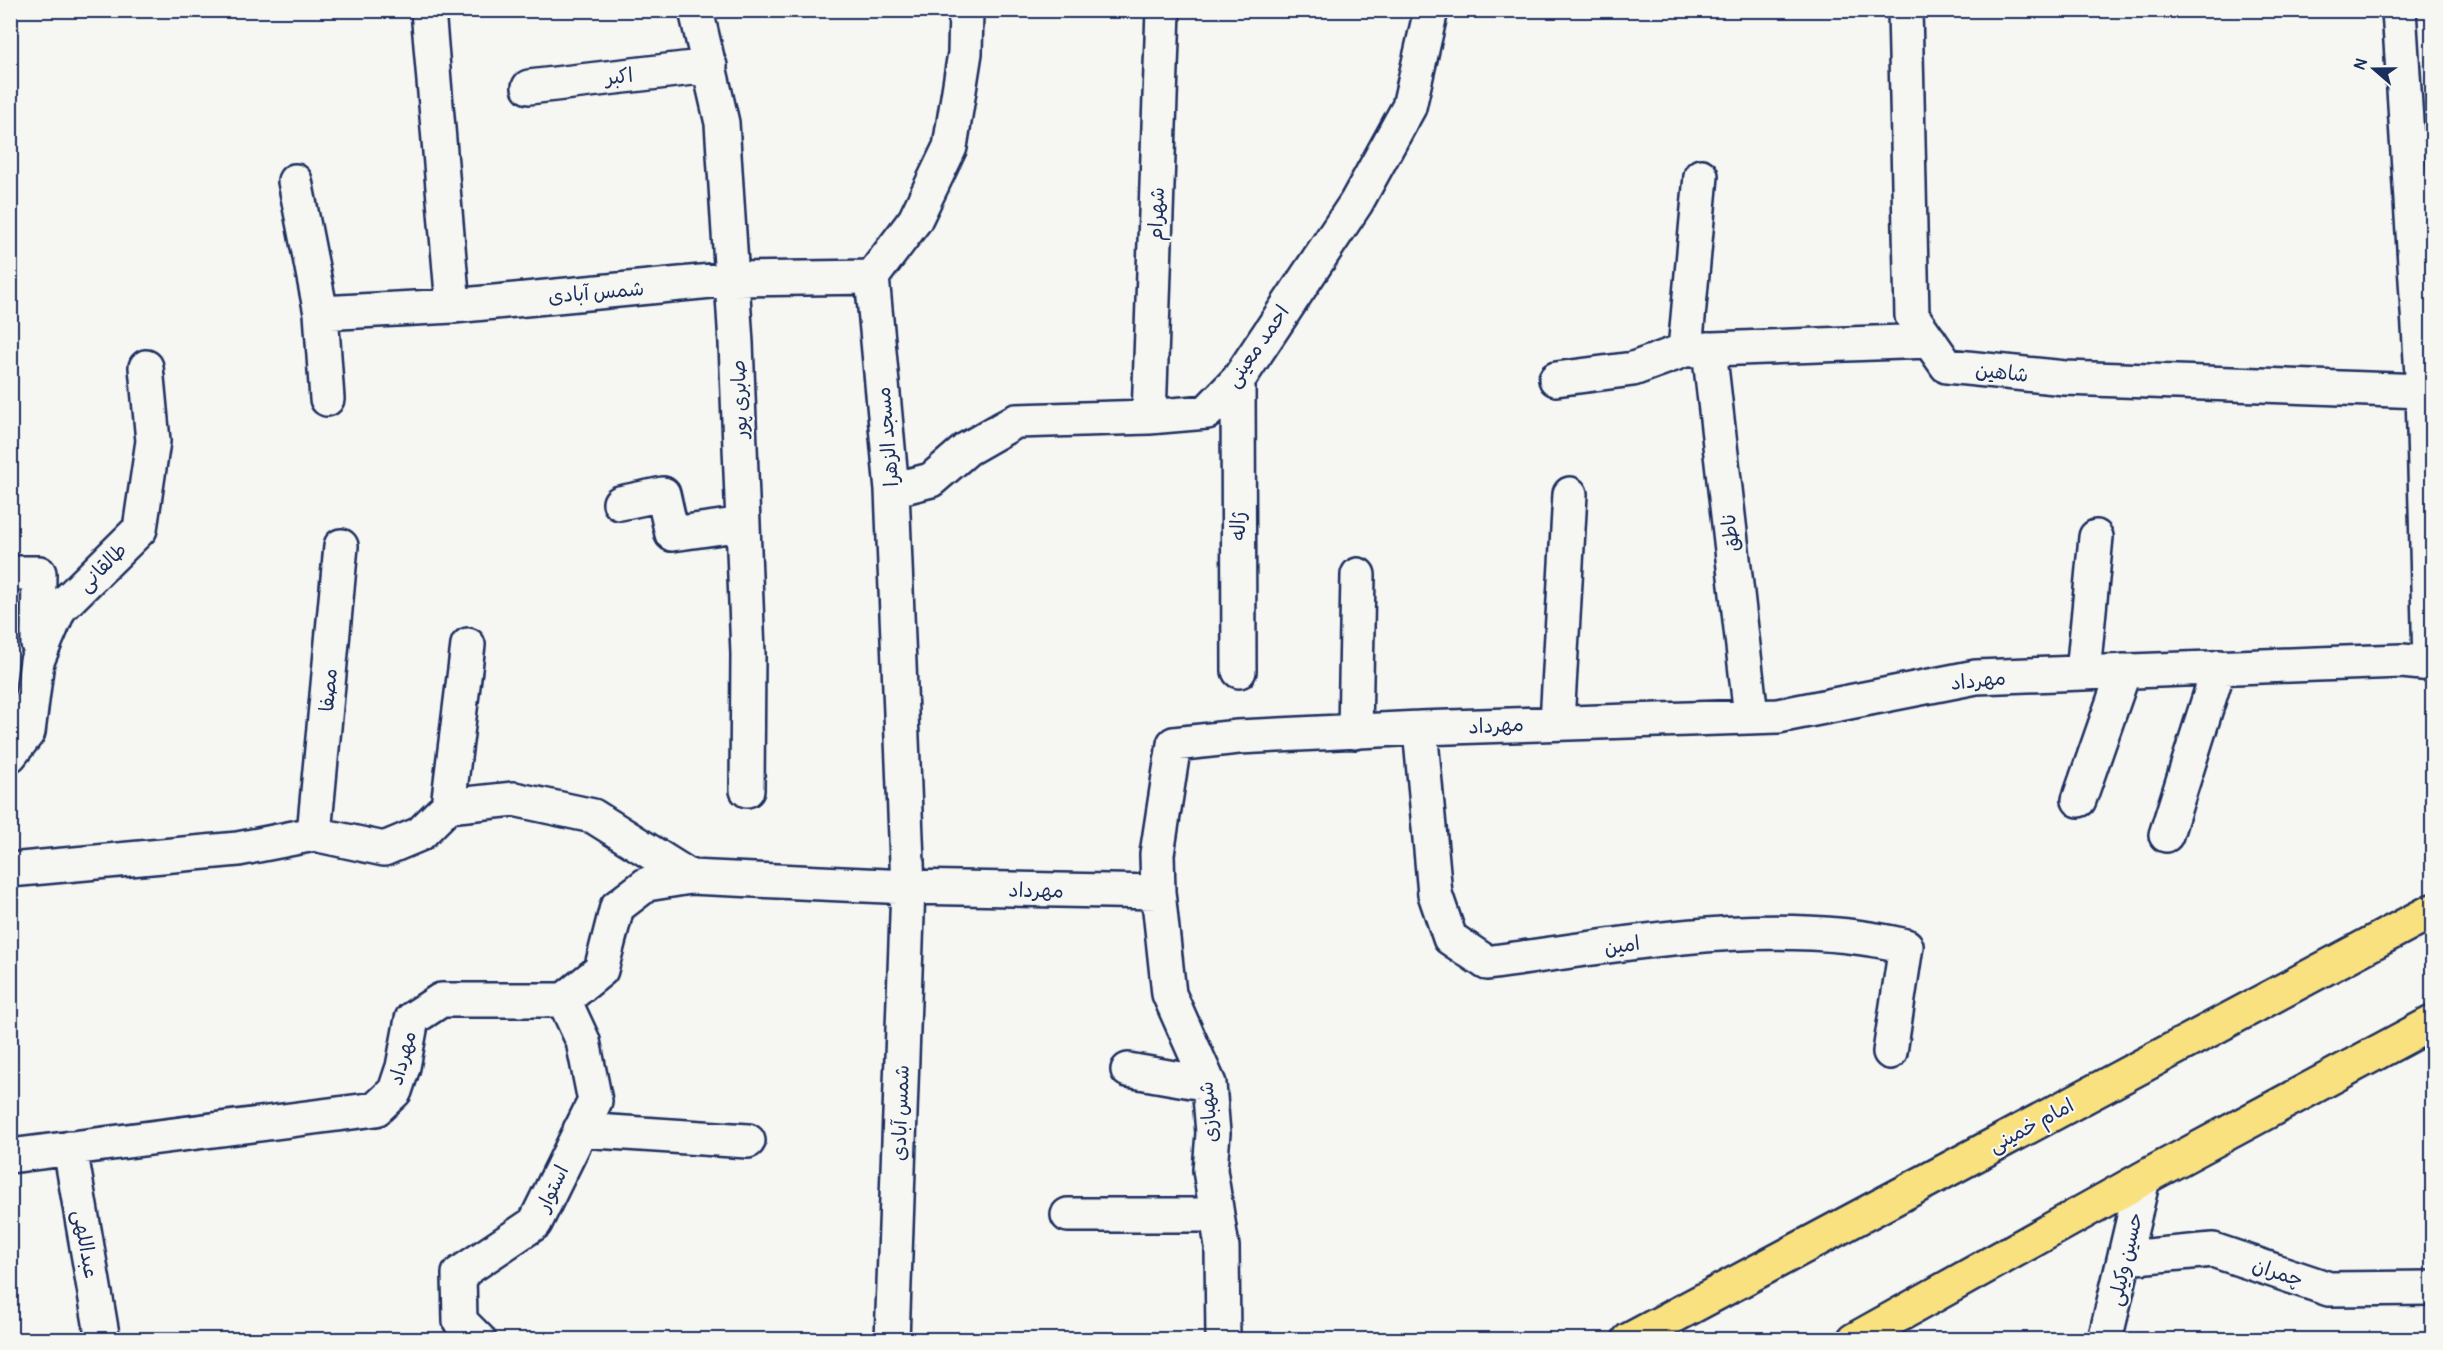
<svg xmlns="http://www.w3.org/2000/svg" width="2443" height="1350" font-family="Pangolin,'Playpen Sans Arabic',sans-serif">
<rect width="100%" height="100%" fill="#f6f6f2"/>
<filter id="ink" filterUnits="userSpaceOnUse"><feTurbulence type="fractalNoise" baseFrequency=".0167" numOctaves="2"/><feDisplacementMap in="SourceGraphic" scale="12" xChannelSelector="R" yChannelSelector="G"/><feConvolveMatrix kernelMatrix="1 2 1 2 8 2 1 2 1" color-interpolation-filters="sRGB"/></filter>
<g filter="url(#ink)">
<g fill="none" stroke-linecap="round" stroke-linejoin="round">
<g stroke="#1b2f5e" stroke-width="38">
<path id="minor" d="M428,10l25,296
M696,10l26,113 14,220 12,311 -1,136
M1905,10l7,306 35,50 118,12 358,13
M2399,10l24,381 7,273
M529,87l181,-21
M295,181l26,132 6,86
M321,313l132,-7 279,-27 140,-2
M1709,349l42,367
M1685,350l16,-174
M1556,379l77,-10 52,-19 245,-9
M1238,380l1,291
M1149,417l14,-407
M892,490l39,-10 36,-31 49,-28 133,-4 58,-5 31,-32 118,-177 53,-96 22,-97
M620,503l43,-9 9,40 71,-10
M10,573h29l-1,71
M2083,673l13,-136
M1557,722l13,-228
M1420,728l15,166 15,44 37,25c134,-18 287,-49 419,-17l-16,106
M1355,732l3,-157
M10,755l18,-23 9,-71 22,-52 81,-80 13,-88 -7,-74
M2079,800l45,-129
M448,806l20,-161
M314,834l27,-288
M2166,835l53,-168
M10,870l228,-21 76,-15 70,15 36,-15 28,-28 66,-7 79,17 97,61
M1158,892l11,102 40,90 4,49 -3,37 12,77 1,93
M1128,1070l81,14
M580,1130l168,11
M70,1148l33,192
M10,1156l366,-47 19,-18 8,-24 9,-48 29,-19h123l37,-30 16,-63 30,-23 43,-7 218,10 250,5 -1,-38 17,-110 64,-7 182,-9 358,-12 198,-39 341,-13 85,-3 30,3
M1068,1215h149
M2125,1258l88,-8 116,39 103,-1
M479,1340l-19,-19 -1,-47 76,-51 60,-122 -12,-60 -19,-41
M892,1340l16,-453 -16,-397 -20,-213 43,-57 35,-73 15,-94 1,-43
M2105,1340l38,-161"/>
</g>
<g stroke="#1b2f5e" stroke-width="38">
<path id="major" d="M1629,1340l803,-429
M1854,1340l299,-167 279,-150"/>
</g>
<use href="#minor" stroke="#f6f6f2" stroke-width="33"/>
<use href="#major" stroke="#fae180" stroke-width="33"/>
</g>
</g>
<g text-anchor="middle" stroke-width="4.5" stroke-linejoin="round" paint-order="stroke">
<g font-size="20" fill="#1b2f5e" stroke="#f6f6f2">
<text transform="translate(619 76) rotate(-6)" y="7">اکبر</text>
<text transform="translate(1156 214) rotate(-88)" y="7">شهرام</text>
<text transform="translate(596 292) rotate(-5)" y="7">شمس آبادی</text>
<text transform="translate(1257 346) rotate(-55)" y="7">احمد معینی</text>
<text transform="translate(2002 372) rotate(6)" y="7">شاهین</text>
<text transform="translate(739 399) rotate(-92)" y="7">صابری پور</text>
<text transform="translate(887 437) rotate(-95)" y="7">مسجد الزهرا</text>
<text transform="translate(1238 526) rotate(-90)" y="7">ژاله</text>
<text transform="translate(1730 533) rotate(-97)" y="7">ناطق</text>
<text transform="translate(102 567) rotate(-45)" y="7">طالقانی</text>
<text transform="translate(1978 680) rotate(-6)" y="7">مهرداد</text>
<text transform="translate(328 690) rotate(-85)" y="7">مصفا</text>
<text transform="translate(1496 725) rotate(-3)" y="7">مهرداد</text>
<text transform="translate(1036 890) rotate(1)" y="7">مهرداد</text>
<text transform="translate(1622 945) rotate(-8)" y="7">امین</text>
<text transform="translate(402 1058) rotate(-75)" y="7">مهرداد</text>
<text transform="translate(1208 1112) rotate(-95)" y="7">شهبازی</text>
<text transform="translate(900 1113) rotate(-88)" y="7">شمس آبادی</text>
<text transform="translate(2031 1125) rotate(-28)" y="7">امام خمینی</text>
<text transform="translate(552 1188) rotate(-64)" y="7">استوار</text>
<text transform="translate(86 1244) rotate(80)" y="7">عبداللهی</text>
<text transform="translate(2125 1259) rotate(-77)" y="7">حسین وکیلی</text>
<text transform="translate(2278 1272) rotate(18)" y="7">چمران</text>
</g>
</g>
<rect width="2443" height="1350" fill="none" stroke="#f6f6f2" stroke-width="36"/>
<rect x="18" y="18" width="2407" height="1314" fill="none" stroke="#1b2f5e" stroke-width="2" filter="url(#ink)"/>
<g transform="translate(2374 69) rotate(290)" stroke="#f6f6f2" stroke-width="4.5" paint-order="stroke">
<path d="M0-4.5L10 22L0 15L-10 22Z" fill="#1b2f5e"/>
<text y="-9" font-size="16" font-weight="bold" text-anchor="middle" fill="#1b2f5e">N</text>
</g>
</svg>
